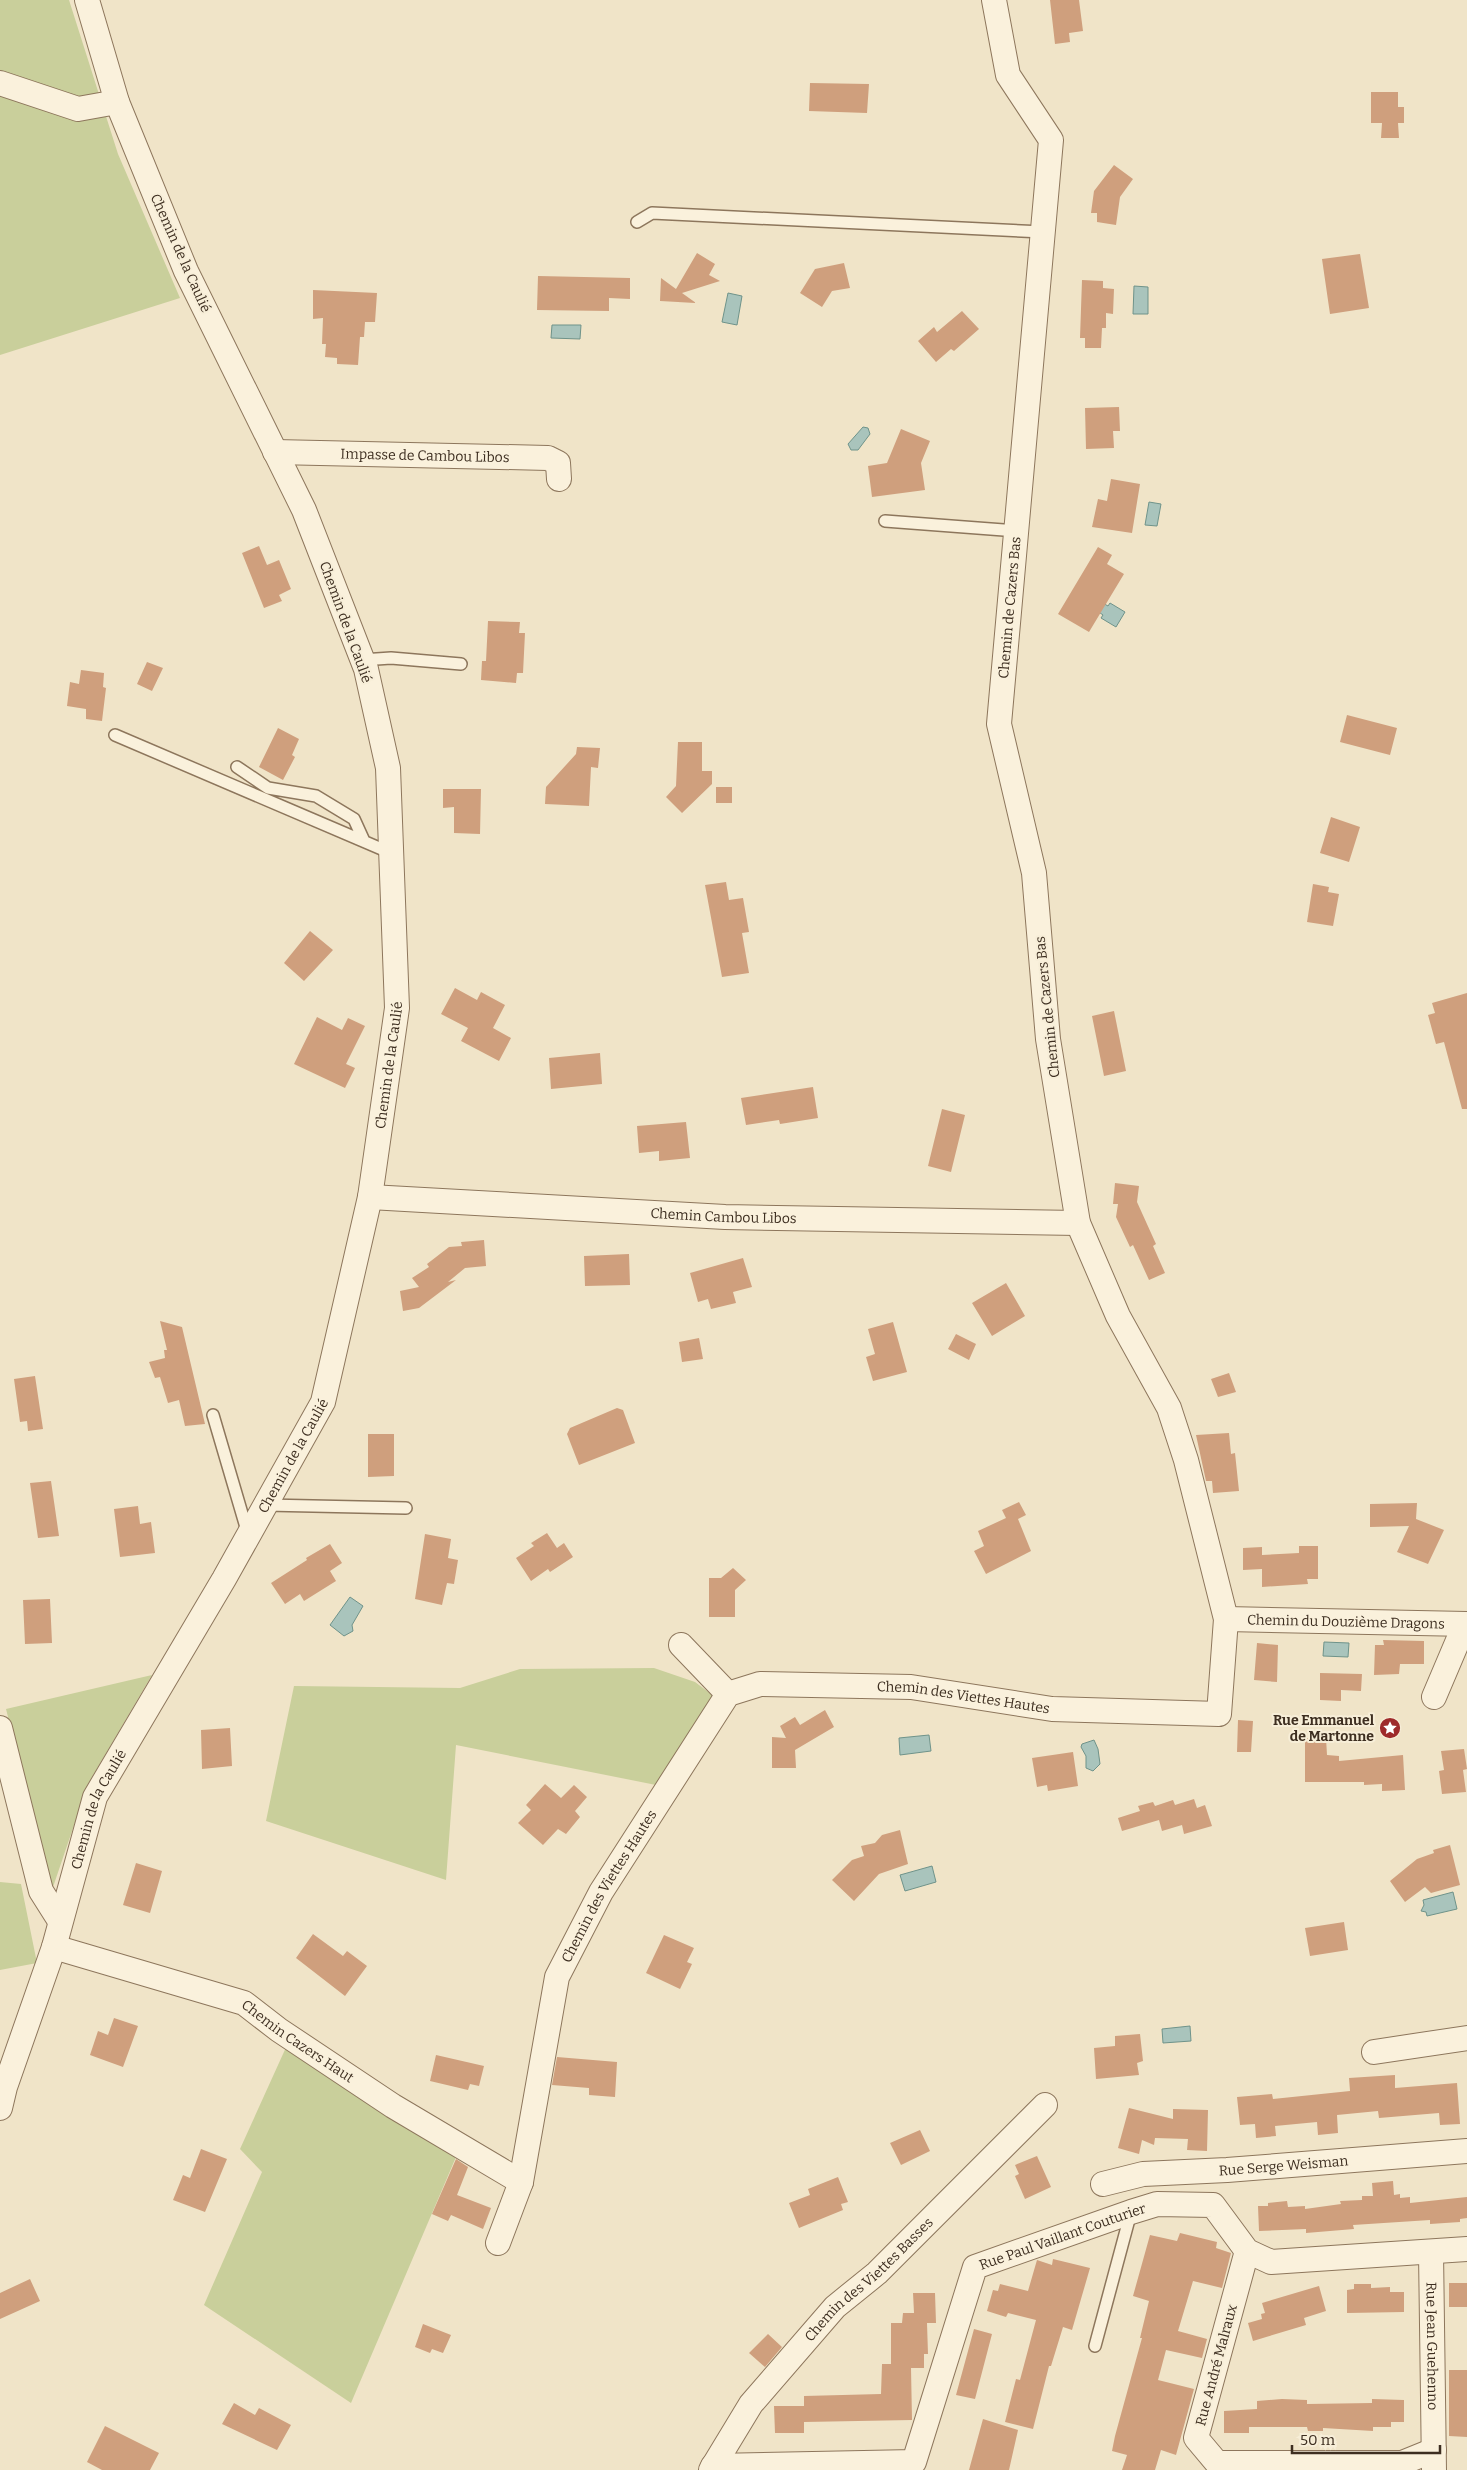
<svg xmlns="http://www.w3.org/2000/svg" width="1467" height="2470" font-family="Bitter,serif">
<rect width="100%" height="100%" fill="#f0e4c8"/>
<path fill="#c9cf9b" d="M0,0h69l49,154 62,144 -180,57z
M654,1668l41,14 20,15 -59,88 -200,-40 -10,135 -180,-59 28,-135 166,2 60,-19z
M152,1675l-64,109 -36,106 -46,-181z
M0,1882l21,2 16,79 -37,7z
M288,2043l168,114 -105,246 -147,-98 58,-133 -22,-23z"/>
<path fill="#a9c4bc" stroke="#6f938a" d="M1134,286l14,1v27h-15z
M728,293l14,3 -5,29 -15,-3z
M552,325h29l-1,14 -29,-1z
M863,427l5,1 2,6 -12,16h-7l-3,-6z
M1149,502l12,2 -4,22 -12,-1z
M1101,602l7,4 2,-3 15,9 -9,15 -15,-9 2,-3 -7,-5z
M350,1597l13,9 -11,19 1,6 -9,5 -14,-11z
M1324,1642l25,1 -1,14 -25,-1z
M929,1735l2,16 -31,4 -1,-17z
M1094,1740l4,9 2,15 -7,7 -7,-3v-12l-5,-9 1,-3z
M932,1866l4,16 -31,9 -5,-16z
M1453,1892l4,17 -30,7 -1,-4 -5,-1 3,-6 -1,-5z
M1190,2026l1,15 -28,2 -1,-14z"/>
<path fill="#cf9f7d" d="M1050,0h29l4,31 -14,2 1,9 -15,2z
M810,83l59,1 -2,29 -58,-2z
M1371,92h27v15h6v16h-6l1,15h-18l1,-15h-11z
M1114,165l19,14 -13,18 -4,28 -19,-3v-9h-6l3,-22z
M697,253l18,11 -6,11 11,6 -38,12 14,10 -36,-2 1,-23 15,11z
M1360,254l9,54 -39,6 -8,-55z
M844,263l6,25 -18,3 -10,16 -22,-14 15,-24z
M538,276l92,2v21l-21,-1v13l-72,-1z
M1082,280l21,1v7l11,1 -1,25 -7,-1v15h-4l-1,20h-16v-10h-5z
M313,290l64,3 -2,29h-10l-1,15h-4l-2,28 -21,-1v-6l-12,-1 1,-13h-4l1,-26 -10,1z
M962,311l17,18 -25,22 -3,-2 -15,13 -18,-21 16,-14 3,5z
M1119,407l1,24h-7l1,17 -28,1 -1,-41z
M901,429l29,12 -9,22 4,27 -53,7 -4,-31 19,-3z
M1111,479l29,5 -8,49 -40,-6 6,-28 9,2z
M259,546l8,19 12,-5 12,29 -12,6 3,6 -18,7 -22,-55z
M1098,547l14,8 -5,9 17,10 -35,58 -31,-18z
M488,621l32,1 -1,11h6l-2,40h-6l-1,10 -35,-3 1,-19h4z
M147,662l16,6 -11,23 -15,-7z
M81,670l23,3 -1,14 3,1 -4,33 -16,-2v-10l-19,-3 3,-24 9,2z
M1347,715l50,13 -7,27 -50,-13z
M278,728l21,11 -7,16 3,2 -12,23 -24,-13z
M678,742h24v29h10v13l-30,29 -16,-16 10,-11z
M577,747l23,1 -2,20 -7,-1 -2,39 -44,-2 1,-17 30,-33z
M716,787h16v16h-16z
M443,789h38l-1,45 -26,-1v-26l-11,1z
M1331,817l29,10 -11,35 -29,-9z
M726,882l3,18 14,-2 6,34 -7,1 7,40 -27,4 -17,-92z
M1313,884l16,3 -1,5 11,2 -6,32 -26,-4z
M310,931l23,19 -29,31 -20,-18z
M455,988l22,12 4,-8 24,13 -12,23 18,10 -12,23 -38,-20 7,-13 -27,-14z
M1467,993v116h-5l-18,-67 -8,2 -8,-29 7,-2 -3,-10z
M1114,1011l12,60 -22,5 -12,-60z
M317,1017l25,13 6,-12 17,8 -19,38 9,4 -10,20 -51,-24z
M600,1053l2,31 -51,5 -2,-31z
M813,1087l5,31 -38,6 -1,-4 -33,5 -5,-27z
M942,1109l23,6 -14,57 -23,-6z
M686,1122l4,36 -31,3v-10l-20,2 -2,-27z
M1115,1183l24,3 -2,16 19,42 -3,2 12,27 -16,7 -16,-35 -3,2 -14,-30 2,-13h-5z
M484,1240l2,26 -21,2 -17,14 8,-2 -37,28 -16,3 -3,-20 19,-4 -7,-9 17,-11 -2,-3 22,-17 13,-1 -1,-4z
M629,1254l1,31 -45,1 -1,-30z
M743,1258l9,29 -19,5 3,11 -25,6 -3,-10 -10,3 -8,-29z
M1006,1283l19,33 -33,20 -20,-33z
M160,1321l22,6 23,97 -20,2 -6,-26 -11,3 -8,-26 -5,1 -6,-16 16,-4 -1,-8h3z
M893,1322l14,50 -34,9 -7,-24 9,-3 -7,-25z
M956,1334l20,10 -7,16 -21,-11z
M699,1338l4,21 -21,3 -3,-20z
M1229,1373l7,19 -18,5 -7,-18z
M35,1376l8,53 -15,2 -1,-10 -7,1 -6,-43z
M617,1408l6,2 12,33 -56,22 -12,-31 3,-6z
M1229,1433l2,21 4,-1 4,38 -26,2 -1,-12h-6l-10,-46z
M368,1434h26v42l-26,1z
M51,1481l8,55 -21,2 -8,-55z
M1019,1502l7,13 -8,4 13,32 -45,23 -12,-23 10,-5 -6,-15 28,-13 -4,-8z
M1417,1503l-1,16 28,11 -16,34 -31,-12 12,-26 -39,1v-23z
M138,1506l2,18 11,-2 4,31 -35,4 -6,-48z
M547,1533l10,15 7,-5 9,14 -23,15 -2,-3 -17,12 -15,-23 18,-12 -3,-3z
M425,1534l26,5 -3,19 10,2 -4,24 -7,-1 -5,22 -27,-6z
M330,1544l12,19 -12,8 6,10 -32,20 -4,-7 -15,10 -14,-21 36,-23 -1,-2z
M1299,1546h19v33h-11l1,5 -46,3v-18l-19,1v-22l19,-1v8l37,-2z
M733,1568l13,12 -11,10v27h-26v-39h12z
M50,1599l2,44 -27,1 -2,-44z
M1383,1640l41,1v23h-24l-1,10 -25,1 1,-30h9z
M1257,1643l21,2 -1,37 -23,-2z
M1320,1673l42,1 -1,17 -20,-1v11l-21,-1z
M825,1710l9,17 -39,23 1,18h-24v-31l14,1 -6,-12 15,-9 5,8z
M1238,1720l15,1 -2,31h-14z
M230,1728l2,38 -30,3 -1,-39z
M1305,1738h21l1,17 12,1v5l64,-6 2,35 -23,1v-7l-18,1v-3h-59z
M1464,1749l3,20 -4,1 3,22 -24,2 -3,-23 5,-1 -3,-19z
M1073,1752l5,34 -30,5 -1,-6 -10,2 -5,-29z
M545,1784l16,14 13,-13 13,12 -12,14 5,6 -14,17 -8,-5 -15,16 -25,-22 13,-13 -5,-5z
M1194,1799l3,9 8,-3 7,21 -28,8 -2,-9 -20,6 -3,-11 -37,11 -4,-13 22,-7 -2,-5 15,-4 2,4 18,-6 2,5z
M900,1830l8,34 -29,10 -25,27 -22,-21 20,-20 12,-4 -3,-10 14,-3 7,-8z
M1450,1845l10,40 -29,8 -6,-6 -20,15 -15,-21 27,-22 17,-6 -1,-3z
M136,1863l26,8 -12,42 -27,-8z
M1344,1922l4,28 -38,6 -5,-28z
M313,1934l30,22 4,-5 20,15 -22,30 -49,-38z
M664,1935l30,13 -7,14 5,2 -12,25 -34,-16z
M114,2018l24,8 -15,41 -33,-12 8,-24 10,4z
M1140,2034l3,27 -6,2 2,12 -43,4 -2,-31 21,-2v-10z
M436,2055l48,11 -5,20 -9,-2 -2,6 -38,-9z
M557,2057l60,5 -2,35 -26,-2v-7l-37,-3z
M1395,2075v13l62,-5 3,41 -20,1 -1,-12 -60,5 -1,-7 -41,4 1,18 -20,2 -1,-13 -42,4 1,10 -20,2 -1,-14 -15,1 -3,-28 35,-3 1,5 77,-8 -1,-13z
M1129,2108l44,11v-10l35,1 -1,41 -20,-1 1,-11 -33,-1 -1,7 -12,-5 -3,14 -21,-6z
M920,2130l10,21 -29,14 -11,-22z
M201,2149l26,10 -22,53 -32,-12 10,-25 7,3z
M1037,2156l14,31 -26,12 -10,-23 4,-2 -4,-9z
M456,2159l12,8 -11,28 34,13 -8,21 -32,-14 -3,6 -16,-7z
M838,2177l10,25 -7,2 2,6 -44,18 -10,-25 21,-8 -2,-6z
M1393,2181l1,14 6,-1v4l10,-1v6l57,-6v21l-7,1v3l-30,2v-4l-77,5 1,4 -48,4v-4l-47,2 -1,-25h10v-3l19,-2 1,6 17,-1v3l36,-5 -1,-3 22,-1v-4h11l-1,-13z
M1180,2233l37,9 -1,6 15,5 -9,35 -29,-7 -15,50 29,8 -5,19 -36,-8 -8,30 36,9 -18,66 -15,-5 -6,20h-33l5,-15 -15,-4 3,-15 27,-98h-2l9,-37 -16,-5 17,-61 27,6z
M1053,2259l37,9 -18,62 -9,-3 -12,39h-2l-16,63 -28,-7 11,-43 4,1 16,-60 -28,-7 -2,4 -19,-6 6,-21 5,1 2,-7 28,7 9,-31 15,5z
M30,2279l10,22 -40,18v-26z
M1449,2283h18v24h-18z
M1354,2284h17v4l19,-1v5h14v20l-57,1v-23l7,-1z
M1319,2286l7,25 -22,7 2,7 -53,16 -5,-18 14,-4 -1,-5 4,-1 -3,-10z
M913,2293h22l1,30h-9l1,31h-4v14h-13l1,52 -108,2v11h-29l-1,-27h30v-10l77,-2 1,-30h9v-41h11l1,-10h11z
M423,2324l28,11 -8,18 -11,-4 -2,4 -15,-6z
M974,2329l18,5 -17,65 -19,-4z
M768,2334l14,13 -17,20 -16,-14z
M1449,2370h18v67l-18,-1z
M1282,2399l25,1v4l65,-1v-4l32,1v22h-13v5h-18v4l-50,-3v3h-15l-1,-4h-58v6h-25v-22l33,-2v-8z
M234,2403l21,12 4,-7 32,17 -14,25 -55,-26z
M983,2419l35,11 -9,40h-40z
M105,2426l54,27 -9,17h-48l-15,-8z"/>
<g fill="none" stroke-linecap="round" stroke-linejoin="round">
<g stroke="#8d765c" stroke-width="14">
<path id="lane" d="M637,222l15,-9 391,19
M885,521l132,10
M362,660l29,-2 70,6
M115,735l276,118
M237,767l31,21 48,8 38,23 10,22
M213,1415l35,119
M266,1505l140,3
M1095,2346l36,-134"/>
</g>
<g stroke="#8d765c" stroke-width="26">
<g id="street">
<path d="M0,83l78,26 39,-7"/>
<path id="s1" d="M275,452l273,6 10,5 1,16"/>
<path id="s2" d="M370,1197l355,20 353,6"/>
<path id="s3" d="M1226,1619l241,5"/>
<path d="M681,1645l47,49"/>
<path d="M1434,1697l31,-73"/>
<path d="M0,1728l41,163 19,30"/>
<path id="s4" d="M54,1947l190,56 35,27 114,76 128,76"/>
<path d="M1374,2052l93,-14"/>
<path id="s5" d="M0,2108l5,-21 49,-140 41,-150 129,-218 99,-177 47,-205 27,-189 -9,-240 -22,-99 -62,-159 -118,-239 -69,-169 -30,-102"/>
<path id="s6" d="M1103,2184l40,-10 84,-4 240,-19"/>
<path id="s7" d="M498,2243l23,-61 36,-205 44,-85 127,-198 32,-10 151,3 141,22 167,5 7,-95 -40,-159 -17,-52 -51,-92 -40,-93 -30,-184 -14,-166 -35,-149 52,-584 -43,-65 -14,-75"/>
<path d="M1247,2251l-51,187 21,25h185l32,-13"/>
<path id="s8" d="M1431,2252l3,218"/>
<path id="s9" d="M713,2466l201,-4 61,-195 156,-55 26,-8 56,1 34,46 24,11 196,-13"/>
<path id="s10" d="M711,2470l40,-66 84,-97 42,-34 168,-168"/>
</g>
</g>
<use href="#lane" stroke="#faf1dc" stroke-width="11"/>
<use href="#street" stroke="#faf1dc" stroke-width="24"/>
</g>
<defs>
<g id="sight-disc" transform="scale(1.125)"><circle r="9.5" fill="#9e2a2b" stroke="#f7eed8"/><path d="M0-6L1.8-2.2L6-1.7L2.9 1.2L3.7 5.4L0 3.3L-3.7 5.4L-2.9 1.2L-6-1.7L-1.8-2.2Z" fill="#fff"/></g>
</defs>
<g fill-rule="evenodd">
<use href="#sight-disc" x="1390" y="1728"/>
</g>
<g text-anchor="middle" stroke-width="4" stroke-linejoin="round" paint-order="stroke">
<g font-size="14" fill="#3d2e20" stroke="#f7eed8">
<text transform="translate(181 253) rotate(66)" y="5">Chemin de la Caulié</text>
<text dy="5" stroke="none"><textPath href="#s1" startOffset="150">Impasse de Cambou Libos</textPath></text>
<text dy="5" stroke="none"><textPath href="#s7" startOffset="2242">Chemin de Cazers Bas</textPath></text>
<text transform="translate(346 622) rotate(70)" y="5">Chemin de la Caulié</text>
<text transform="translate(1047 1007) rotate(-96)" y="5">Chemin de Cazers Bas</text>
<text dy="5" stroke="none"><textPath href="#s5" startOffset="1125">Chemin de la Caulié</textPath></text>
<text dy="5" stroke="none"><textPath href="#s2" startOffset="354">Chemin Cambou Libos</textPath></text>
<text dy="5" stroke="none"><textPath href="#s5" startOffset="720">Chemin de la Caulié</textPath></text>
<text dy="5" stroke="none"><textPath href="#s3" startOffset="120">Chemin du Douzième Dragons</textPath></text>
<text dy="5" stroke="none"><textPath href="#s7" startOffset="842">Chemin des Viettes Hautes</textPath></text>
<text dy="5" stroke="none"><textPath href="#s5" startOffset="315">Chemin de la Caulié</textPath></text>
<text dy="5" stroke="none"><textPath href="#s7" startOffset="378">Chemin des Viettes Hautes</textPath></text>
<text dy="5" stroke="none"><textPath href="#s4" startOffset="264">Chemin Cazers Haut</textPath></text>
<text dy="5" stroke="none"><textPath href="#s6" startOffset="182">Rue Serge Weisman</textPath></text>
<text dy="5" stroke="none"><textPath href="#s9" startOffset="498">Rue Paul Vaillant Couturier</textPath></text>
<text dy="5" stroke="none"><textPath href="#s10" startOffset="249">Chemin des Viettes Basses</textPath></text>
<text dy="5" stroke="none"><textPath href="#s8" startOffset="94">Rue Jean Guehenno</textPath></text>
<text transform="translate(1216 2365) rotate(-75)" y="5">Rue André Malraux</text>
</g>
<g font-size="14" font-weight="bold" fill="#3d2e20" stroke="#f7eed8" text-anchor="end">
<text x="1374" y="1725">Rue Emmanuel<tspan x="1374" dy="16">de Martonne</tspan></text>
</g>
</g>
<path d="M1292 2445v8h148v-8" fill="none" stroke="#3d2e20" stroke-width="2.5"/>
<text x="1300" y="2445" font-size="15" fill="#3d2e20" stroke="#f7eed8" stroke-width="4" paint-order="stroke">50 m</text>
</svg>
